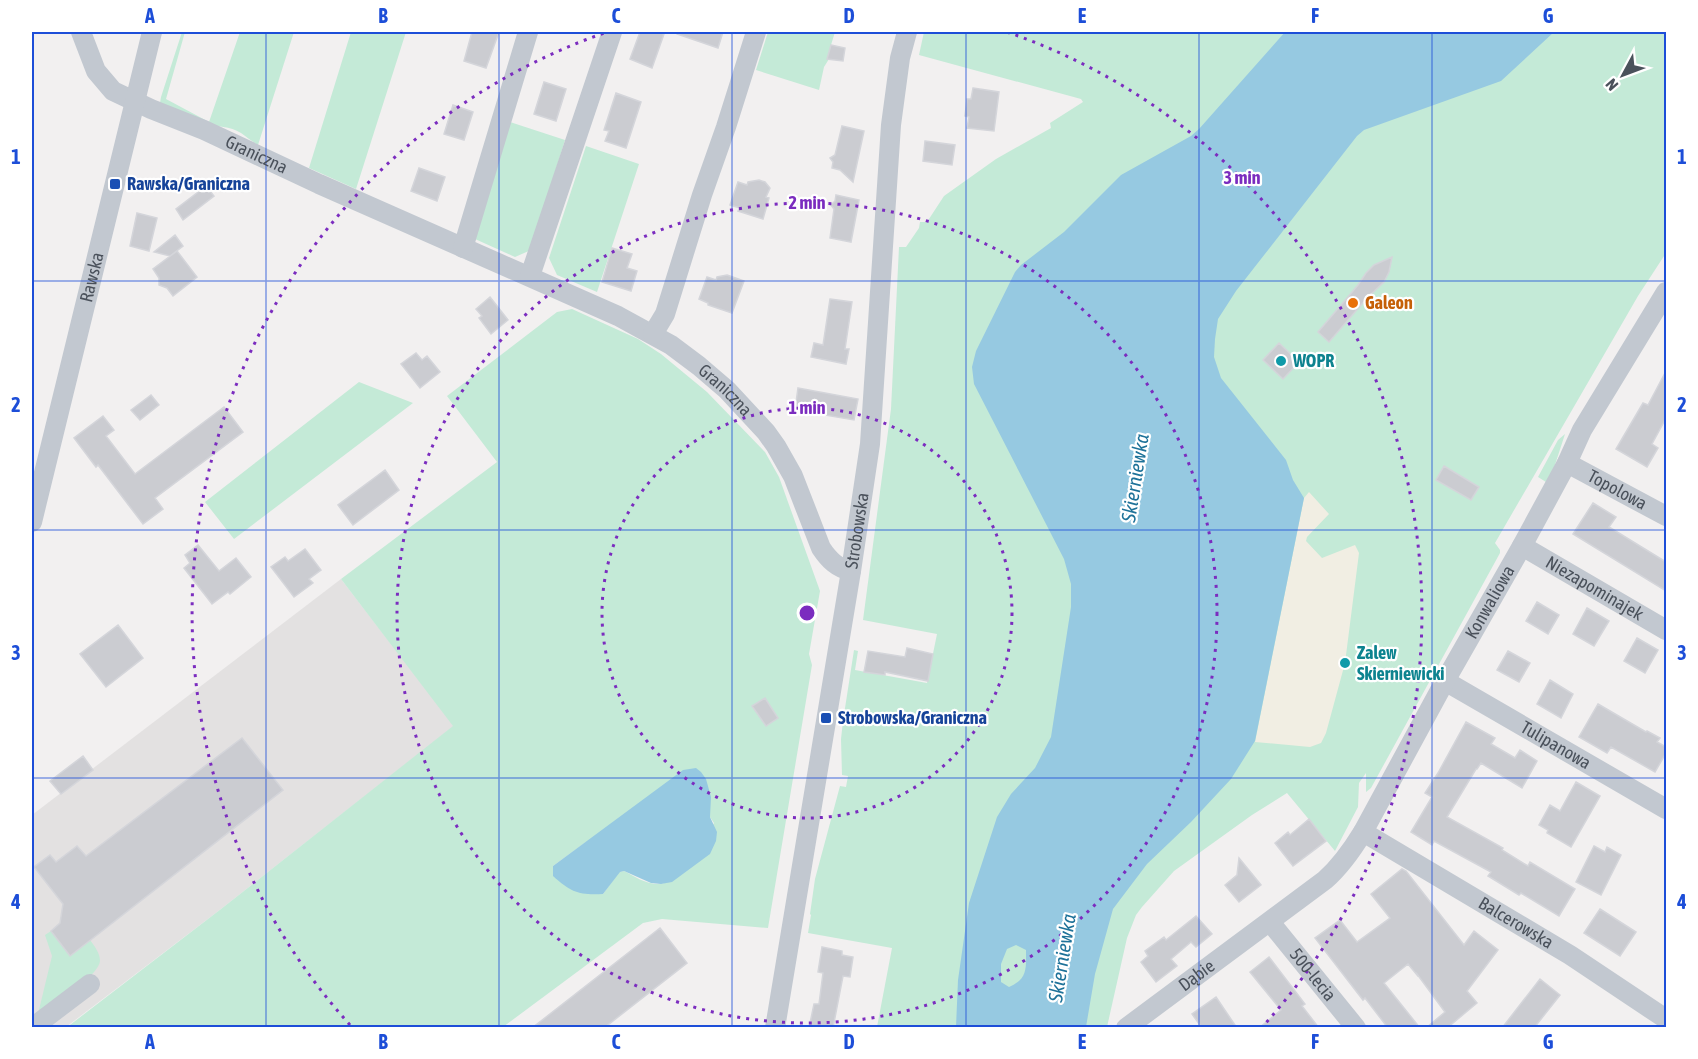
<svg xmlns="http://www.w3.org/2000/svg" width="1698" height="1059" font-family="'Asap Condensed',sans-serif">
<rect width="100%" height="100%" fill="#f2f0f0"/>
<path fill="#e3e1e1" d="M341,579l113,147 -233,183 -155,118 -34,1v-213z"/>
<path fill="#c4ead7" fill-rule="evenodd" d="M182,32h3l-19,67 43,23 31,-90h54l-36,113c-7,-4 -11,-8 -17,-12 -11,-7 -24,-6 -35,-9l-46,-21 1,-6z
M351,32h55l-50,157 -47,-21z
M768,32h67l-4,13 -2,14 -5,8 -5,23 -63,-20z
M924,32h742v221l-28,43 -143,247 5,7v3l-129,235 -5,4v-19l-7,10 -1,24 -23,44 -48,-58 -35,22 -78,56 -32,36 -6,8 -9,23 -20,89h-230l15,-79 -84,-15 3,-18 -1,-1 5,-35 25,-93 6,1 2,-11 -6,-1 -1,-36 2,-18 11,-71 4,1 -3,19 72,13 10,-49 -74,-14 28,-211 8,-162h7l13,-19 1,-6h7l17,-26 52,-37 55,-31 -1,-5 33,-21 -2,-3 -162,-44z
M510,122l55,18 -34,110 -16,7 -40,-18z
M586,146l53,18 -42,128 -40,-17 -8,-17z
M572,309l66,30 23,15 46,38 58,60 14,25 41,114 -11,63 3,11 -44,263 -106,-9 -19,4 -140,104 -437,1 155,-119 232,-183 -112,-147 156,-117 -50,-66 110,-84zM710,797v20l4,6c-14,23 -32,68 -64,60 -9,-2 -18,-8 -26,-12l-5,1 -16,22 -50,-28 33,-24z
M359,382l54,21 -179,136 -29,-37z
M1565,434l-12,37 -7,11 -8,-5 20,-37z
M51,931l19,24 20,-15c5,7 10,13 10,21 -1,15 -50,47 -63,57l15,-62 -7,-21z"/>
<path fill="#f1eee3" d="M1309,492l20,22 -22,23 -1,4 16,17 33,-13 4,8 -14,110 -19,70 -5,10 -11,4 -55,-5 49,-244z"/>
<path fill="#96c9e1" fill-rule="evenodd" d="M1285,32h269l-53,49 -137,49 -7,6 -121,155 -18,28 -3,20 -1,18 7,21 65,82 7,20 11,18 -49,243 -24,38 -40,43 -44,42 -34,45 -18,65 -9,53h-130l2,-47 11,-77 28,-86 14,-23 24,-26 16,-31 20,-130v-23l-7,-25 -90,-175 -2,-17 4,-16 39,-79 6,-7 43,-33 57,-57 70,-39 8,-7zM1016,945l10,5c0,18 2,29 -17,37l-8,-5v-18l6,-15z
M696,768l5,4 5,7 5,18 -1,20 7,15 -1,9 -6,13 -38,28 -11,2 -10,-1 -27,-12 -4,1 -17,22c-24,1 -31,-1 -50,-18v-10l130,-96z"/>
<path fill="#cbccd1" stroke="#d4d5da" stroke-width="1.5" d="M472,32h27l-13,36 -22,-7z
M640,32h17l7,2 -12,34 -22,-9z
M677,32h46l-5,16 -41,-14z
M831,45l14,3 -2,13 -16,-2z
M544,82l22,7 -10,32 -22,-7z
M973,88l26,4 -5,39 -27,-3 2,-11 -4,-1 2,-17h4z
M616,93l25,9 -15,46 -21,-7 4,-10 -5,-1z
M453,105l20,7 -9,28 -20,-6z
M842,126l22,5 -11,51 -13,-12 -8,-2 1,-6 -3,-4 5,-3z
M925,141l30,4 -3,20 -29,-4z
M419,168l26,9 -8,24 -26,-10z
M759,180l6,2 5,6 -4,9 3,1 -6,21 -25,-8 2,-3 -10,-3 8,-23 9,3 1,-3z
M206,186l8,10 -31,24 -7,-11z
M836,195l23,5 -8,42 -21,-4 4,-29 -3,-4 4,-4z
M137,213l20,5 -8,33 -19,-5z
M175,235l8,11 -13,10 -16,-4z
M612,248l20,6 -5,14 10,3 -6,20 -29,-9z
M177,251l20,26 -24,19 -6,-8 -8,-3v-7l-6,-9z
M1392,257l-3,15 -5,10 -16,15 -39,45 -11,-10 40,-47 8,-12 8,-8z
M727,275l17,6 -12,32 -24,-8v-2l-9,-4 8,-22 9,3 1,-3z
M490,297l18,23 -17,14 -12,-16 3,-2 -6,-7z
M830,299l22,3 -7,47h4l-3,15 -35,-7 3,-14 9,2z
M1279,343l20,19 -16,17 -20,-19z
M416,353l6,7 5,-4 13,16 -20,16 -19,-24z
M1666,371v47l-14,26 6,4 -11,19 -31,-18 27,-46 5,2z
M798,388l60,11 -4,21 -59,-10z
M151,395l8,10 -19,15 -9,-10z
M224,407l19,25 -88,66 8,11 -20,15 -45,-59 -2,2 -22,-29 29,-22 11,14 -8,6 29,38z
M1444,466l35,21 -8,13 -35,-20z
M385,470l14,20 -46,35 -15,-20z
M1593,503l23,14 -7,10 57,35v29l-93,-57z
M198,545l21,26 17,-13 15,19 -21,17 -2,-2 -16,12 -28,-36 6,-5 -5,-8z
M305,549l16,21 -12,9 4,4 -19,14 -23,-30 14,-10 3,4z
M1537,602l22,13 -11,19 -22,-13z
M1587,608l22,13 -15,25 -21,-12z
M118,625l25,33 -37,29 -26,-33z
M1637,638l21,12 -13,23 -21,-12z
M907,648l26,6 -5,27 -43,-9v3l-21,-3 4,-21 37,6z
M1508,651l22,12 -11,19 -22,-12z
M1550,680l23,14 -12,24 -24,-14z
M765,698l13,20 -12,8 -14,-20z
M1598,704l48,28 1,-1 13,7 -3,4 9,5v6l-11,19 -44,-25 -4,6 -28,-16z
M1466,722l29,16 -4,6 24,14 5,-8 17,11 -15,27 -41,-25 -4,6h-1l-29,48 56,31 -1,2 26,16 2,-4 45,27 -16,27 -38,-23 -2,2 -31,-19 3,-4 -57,-31 -2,4 -21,-13 21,-35 -7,-4 13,-20z
M242,738l41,52 -213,166 -19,-25 9,-8 3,-19 -29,-37 16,-12 6,7 21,-16 9,10z
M83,756l10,14 -32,24 -11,-13z
M1576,782l24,14 -29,51 -24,-14 1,-3 -9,-5 11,-20 10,6z
M1309,819l17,22 -33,25 -18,-23 13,-11 2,3z
M1594,846l11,6 2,-5 14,8 -20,40 -25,-13z
M1239,858l22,27 -22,17 -14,-17 12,-10z
M1402,869l4,2 58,74 10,-14 24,19 -31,41 10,12 -30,25h-21l19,-16 -28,-38v1l-9,-11 -24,19 36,45h-32l-23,-30 -2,2 -48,-62 25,-18 17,22 33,-24 -19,-24z
M1600,909l36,23 -16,24 -36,-23z
M1196,916l16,18 -16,13 -5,-5 -20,17 6,7 -21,16 -15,-20 7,-6 -3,-5 19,-14 2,3z
M660,928l27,35 -83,65h-72z
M822,947l20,4v4l11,2 -3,20 -7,-1 -10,52h-24l5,-24h5l4,-31 -5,-1z
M1269,957l36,47 -3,2 17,22h-60l22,-18 -31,-38z
M1540,979l20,16 -26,33h-32z
M1216,997l21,31h-35l-10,-14z"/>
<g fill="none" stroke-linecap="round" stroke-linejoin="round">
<g stroke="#c2c8d0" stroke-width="20">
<path id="s1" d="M81,32l15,39 17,20 38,18 53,21 115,54 299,132 53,29 28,21 28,24 39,42 10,14 17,30 28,72c8,12 16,20 30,23"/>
<path d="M463,248l65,-216"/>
<path d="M530,276l82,-244"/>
<path d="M653,334l12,-20 37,-119 24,-68 30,-95"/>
<path id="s2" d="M1567,463l99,53"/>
<path id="s3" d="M32,522l120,-490"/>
<path id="s4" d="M1522,546l144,84"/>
<path id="s5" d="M1445,681l221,128"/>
<path id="s6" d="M1363,832l207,123 96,64"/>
<path id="s7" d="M1270,922l86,106"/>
<path d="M32,1028l58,-44"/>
<path id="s8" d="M775,1028l76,-457 19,-127 21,-319 9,-67 7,-26"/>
<path id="s9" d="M1126,1028l199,-148c16,-14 27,-30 38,-48l82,-151 77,-135 45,-83 15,-33 84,-138"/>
</g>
</g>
<path fill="none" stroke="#1d4ed8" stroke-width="1.5" stroke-opacity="0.55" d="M266,32v996M499,32v996M732,32v996M966,32v996M1199,32v996M1432,32v996M32,281h1634M32,530h1634M32,778h1634"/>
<g fill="none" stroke="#7b2cbf" stroke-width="3" stroke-dasharray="3 6">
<circle cx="807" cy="613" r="205"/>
<circle cx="807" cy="613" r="410"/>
<path d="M350 1025A615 615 0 0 1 607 32M1007 32A615 615 0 0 1 1264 1025"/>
</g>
<g fill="#1a4fb4" stroke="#fff" stroke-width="2">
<rect x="109" y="178" width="12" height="12" rx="3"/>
<rect x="820" y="712" width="12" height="12" rx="3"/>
</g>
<circle fill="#e8710a" stroke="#fff" stroke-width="2" cx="1353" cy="303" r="6"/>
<g fill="#0f9aa8" stroke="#fff" stroke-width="2">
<circle cx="1281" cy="361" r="6"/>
<circle cx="1345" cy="663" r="6"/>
</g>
<g text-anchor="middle" stroke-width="4.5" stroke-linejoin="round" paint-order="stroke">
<g font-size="18" fill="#4a515b" stroke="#fff">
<text dy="6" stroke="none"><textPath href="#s1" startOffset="225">Graniczna</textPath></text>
<text dy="6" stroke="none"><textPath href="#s3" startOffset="252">Rawska</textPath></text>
<text dy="6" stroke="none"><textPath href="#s1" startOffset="752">Graniczna</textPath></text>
<text dy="6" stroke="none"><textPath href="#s2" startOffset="57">Topolowa</textPath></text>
<text dy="6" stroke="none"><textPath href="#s8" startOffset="504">Strobowska</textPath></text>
<text dy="6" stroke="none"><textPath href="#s4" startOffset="84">Niezapominajek</textPath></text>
<text dy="6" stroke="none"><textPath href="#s9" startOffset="572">Konwaliowa</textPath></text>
<text dy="6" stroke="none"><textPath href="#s5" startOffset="128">Tulipanowa</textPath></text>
<text dy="6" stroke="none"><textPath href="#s6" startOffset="178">Balcerowska</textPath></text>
<text dy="6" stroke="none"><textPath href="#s9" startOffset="88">Dąbie</textPath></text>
<text dy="6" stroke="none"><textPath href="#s7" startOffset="68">500-lecia</textPath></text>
</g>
<g font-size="18" font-weight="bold" fill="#164399" stroke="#fff" text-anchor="start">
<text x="127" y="190">Rawska/Graniczna</text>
<text x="838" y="724">Strobowska/Graniczna</text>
</g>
<g font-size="18" font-weight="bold" fill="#c56008" stroke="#fff" text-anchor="start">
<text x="1365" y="309">Galeon</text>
</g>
<g font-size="18" font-weight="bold" fill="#0d838f" stroke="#fff" text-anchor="start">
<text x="1293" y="367">WOPR</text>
<text x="1357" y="659">Zalew<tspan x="1357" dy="21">Skierniewicki</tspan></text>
</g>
<g font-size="20" font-style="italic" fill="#1e7299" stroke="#fff">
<text transform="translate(1135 478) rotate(-81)" y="7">Skierniewka</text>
<text transform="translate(1062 958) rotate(-81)" y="7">Skierniewka</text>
</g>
</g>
<circle cx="807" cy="613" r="9" fill="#7b2cbf" stroke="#fff" stroke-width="3"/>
<g font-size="18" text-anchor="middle" font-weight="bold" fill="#7b2cbf" stroke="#fff" stroke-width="4.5" stroke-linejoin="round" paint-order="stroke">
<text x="1242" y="184">3 min</text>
<text x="807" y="209">2 min</text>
<text x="807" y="414">1 min</text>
</g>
<rect width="1698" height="1059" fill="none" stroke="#ffffff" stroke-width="66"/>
<g transform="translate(1623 75) rotate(229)" stroke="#ffffff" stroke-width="4.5" paint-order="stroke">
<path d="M0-4.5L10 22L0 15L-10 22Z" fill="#4a515b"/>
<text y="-9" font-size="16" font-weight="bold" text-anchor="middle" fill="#4a515b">N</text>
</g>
<rect x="33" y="33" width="1632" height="993" fill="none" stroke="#1d4ed8" stroke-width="2"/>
<g font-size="20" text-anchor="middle" font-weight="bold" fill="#1d4ed8">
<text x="150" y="23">A</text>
<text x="383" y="23">B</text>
<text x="616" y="23">C</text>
<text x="849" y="23">D</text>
<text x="1082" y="23">E</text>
<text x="1315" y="23">F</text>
<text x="1548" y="23">G</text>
<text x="16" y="164">1</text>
<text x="1682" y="164">1</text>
<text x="16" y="412">2</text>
<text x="1682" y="412">2</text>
<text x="16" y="660">3</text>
<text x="1682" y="660">3</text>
<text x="16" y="909">4</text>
<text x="1682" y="909">4</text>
<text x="150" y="1049">A</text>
<text x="383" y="1049">B</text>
<text x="616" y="1049">C</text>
<text x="849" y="1049">D</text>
<text x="1082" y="1049">E</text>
<text x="1315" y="1049">F</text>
<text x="1548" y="1049">G</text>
</g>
</svg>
